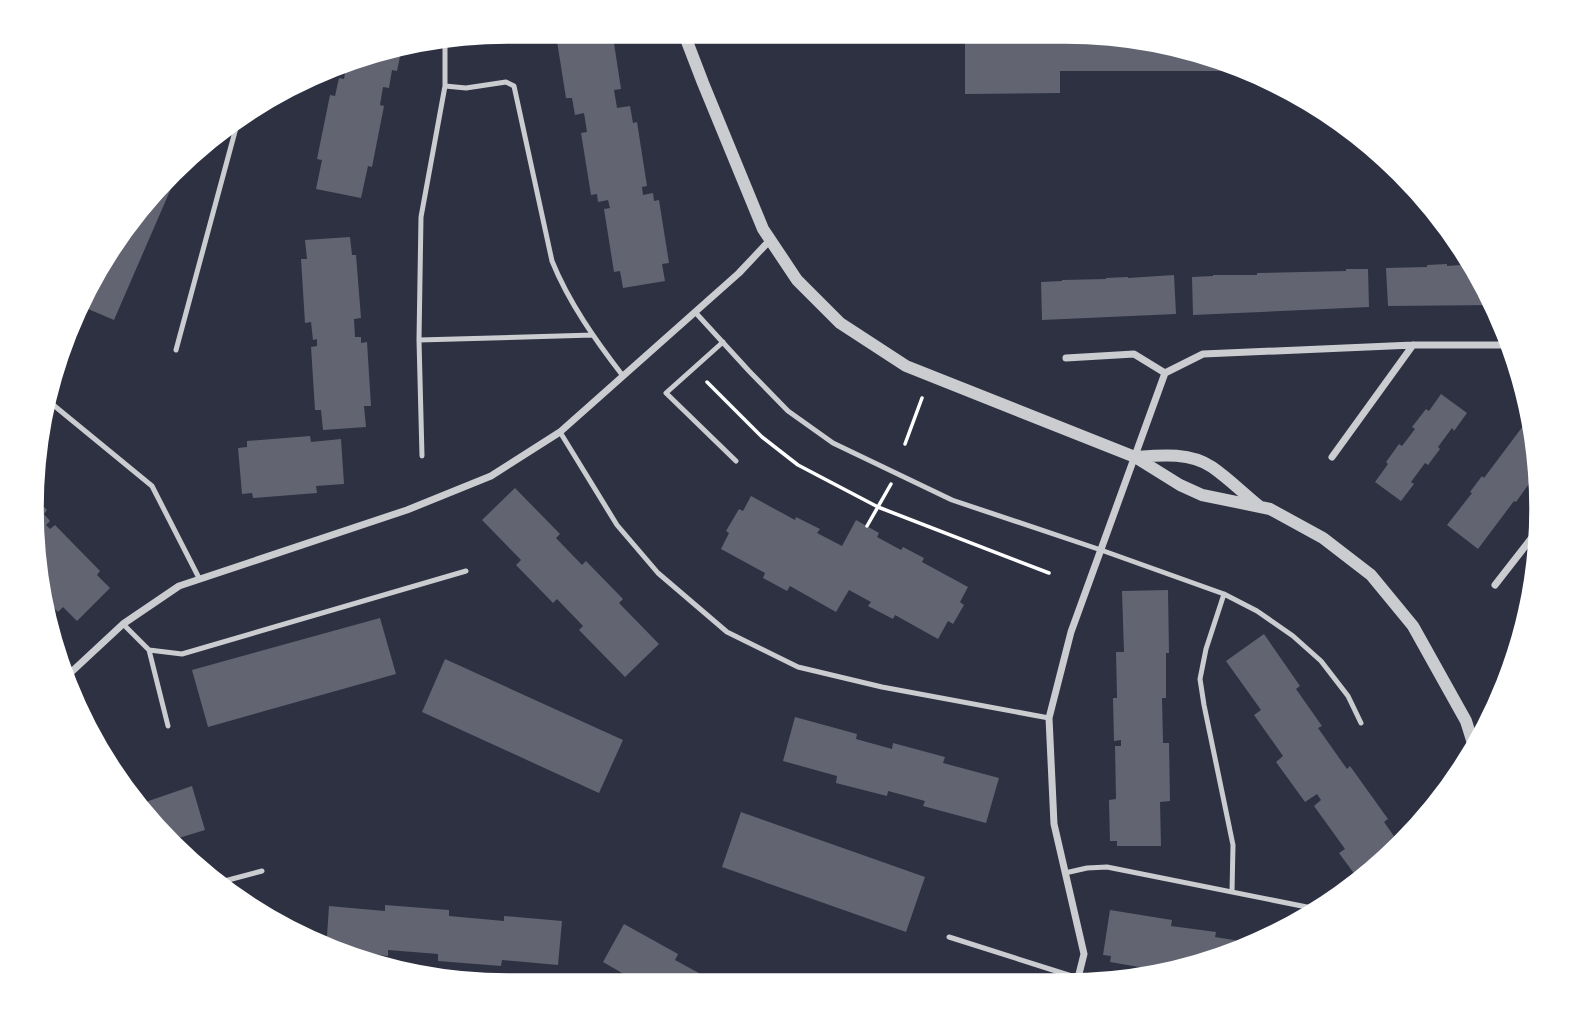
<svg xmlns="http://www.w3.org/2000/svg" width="1573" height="1017" font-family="Lato,sans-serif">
<rect width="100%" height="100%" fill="#2d3142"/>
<path fill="#626471" d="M561,30h51l9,59 -7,1 3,18 13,-2 3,17 4,-1 10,64 -5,1 1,8 10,-2 1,8 5,-1 10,63 -7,1 3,17 -42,7 -3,-17 -6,1 -10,-63 6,-1 -2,-8 -10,2 -1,-8 -6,1 -10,-62 6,-1 -3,-19 -9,2 -3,-17h-6l-10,-63 6,-1z
M965,33l162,1 104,28v9h-171v22l-95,1z
M402,47l-5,24 -5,-1 -3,18 -6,-1 -3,18 4,1 -12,61 -4,-1 -7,32 -45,-9 6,-29 -5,-1 13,-64 5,1 4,-18 5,1 3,-17 -4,-1 12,-6z
M179,170l-65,150 -33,-14 48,-89z
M350,237l2,18h4l5,63 -7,1 1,18h6v6l6,-1 4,64h-7l2,21 -43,3 -2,-20h-6l-4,-63 6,-1v-7l-4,1 -2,-18 -6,1 -4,-64h6l-2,-19z
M1447,264v2l27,-2 20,32 3,9 -109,1 -2,-38 41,-1v-2z
M1346,269h22l1,38 -176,8 -1,-38 21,-1v-1h44v-2l89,-2z
M1174,275l2,39 -134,6 -1,-38 21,-1v-1l44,-1v-1l22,-1v1z
M1441,394l26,19 -13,18 -2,-3 -14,19 2,2 -12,16 -3,-2 -14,19 3,2 -13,17 -26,-19 13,-18 -2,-2 13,-18 3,2 13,-17 -3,-2 14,-18 3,2z
M1532,414l9,58 -2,-2 -23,32 -2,-1 -36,48 -31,-24 25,-32 -2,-1 12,-16 2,2z
M310,436l1,6 30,-3 3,45 -28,2 1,7 -64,5 -1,-5 -10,1 -4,-46 9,-1v-6z
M515,488l45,46 -4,4 26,27 4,-4 37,38 -4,4 40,41 -34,33 -46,-47 4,-4 -26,-27 -4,4 -37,-38 5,-5 -39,-40z
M33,495l14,15 -3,4 6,7 -4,4 4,4 5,-4 45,46 -3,4 13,13 -33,33 -14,-14 -5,5 -16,-16z
M751,496l44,24 1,-3 24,12 -3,4 25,13 14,-26 23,13 -2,4 24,13 2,-3 21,11 -2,4 46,25 -8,15 4,3 -11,19 -5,-3 -10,18 -43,-24 -2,4 -25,-13 3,-4 -22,-12 -13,22 -46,-26 -3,5 -24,-13 2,-5 -44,-24 8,-16 -3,-2 13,-22 4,2z
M1538,578l-4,15 -5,22 -11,-8z
M1168,590l1,63h-3v45h-4l1,45h6l1,58 -10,1 1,44h-44v-5h-7l-1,-41 7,-1 -1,-53h6v-6l-7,1 -1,-43h4l-1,-46h8l-2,-61z
M380,618l16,56 -188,53 -16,-57z
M1264,634l36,52 -4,3 26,37 -4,2 29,41 3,-3 38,53 -4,3 17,24 -40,37 -22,-30 6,-4 -31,-43 7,-6 -4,-6 -12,8 -29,-40 7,-6 -29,-41 7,-5 -35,-49z
M445,659l178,81 -24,53 -177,-81z
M795,717l62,17 -1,5 36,10 1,-6 52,14 -2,6 56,15 -13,45 -63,-17 2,-5 -37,-10 -1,5 -51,-13 1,-7 -54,-15z
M192,786l13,44 -36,11 -32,-36z
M741,812l184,65 -19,55 -184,-65z
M385,905l64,5v6l55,5v-5l58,5 -4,44 -56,-5 -1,6 -63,-5v-7l-50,-4v6l-62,-5 3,-45 56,5z
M1110,910l62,10 -1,6 45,6 -1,5 44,7 -71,27 -21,3h-5v-3l-52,-9 1,-6 -8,-1z
M624,924l54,30 -3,6 44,24h-78l-38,-22z"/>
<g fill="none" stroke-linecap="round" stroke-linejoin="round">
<path stroke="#fff" stroke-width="3.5" d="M707,382l55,55 36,28 80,42 171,66
M905,444l17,-46
M867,526l24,-42"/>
<path stroke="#caccd0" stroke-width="5" d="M445,86l21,2 40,-6 8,4 38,175c17,42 44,80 71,115
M1308,108v-4
M695,312l54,59 39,40 45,32 119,57 149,50 123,44 33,17 36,25 28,25 27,35 13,27
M419,340l174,-5
M723,342l-57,51 70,68
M176,350l64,-237
M46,399l106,87 47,92
M560,432l57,93 41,48 69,59 71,35 84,20 167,31
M422,456l-3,-116 2,-123 24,-131v-46
M1224,594l-18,55 -6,30 4,26 29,140 -1,47
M123,624l26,26 33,4 284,-83
M149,650l19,76
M1065,873l22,-5 20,-1 215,43
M217,883l45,-12
M949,937l129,41"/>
<path stroke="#caccd0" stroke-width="7" d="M1066,358l68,-4 31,19
M1332,457l81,-112
M1495,585l46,-59
M66,677l57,-53 56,-38 228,-76 84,-34 69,-44 179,-159 31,-33
M1076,986l8,-32 -30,-130 -5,-106 22,-86 94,-259 38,-19 210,-9h95l5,2"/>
<path stroke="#caccd0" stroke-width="12" d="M683,31l20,52 60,146 34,51 43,43 66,43 229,91 45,28 22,10 68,14 53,29 48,37 42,51 53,95 10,32
M1136,457c25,-2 54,-5 76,10 16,11 31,26 47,39"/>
</g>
<path d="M0 0H1573V1017H0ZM508 42H1065A466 466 0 0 1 1531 508V509A466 466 0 0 1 1065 975H508A466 466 0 0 1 42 509V508A466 466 0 0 1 508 42Z" fill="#fff" fill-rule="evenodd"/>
<path fill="none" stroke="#fff" stroke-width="3.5" d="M508 42H1065A466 466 0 0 1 1531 508V509A466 466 0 0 1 1065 975H508A466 466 0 0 1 42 509V508A466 466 0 0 1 508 42Z"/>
</svg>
